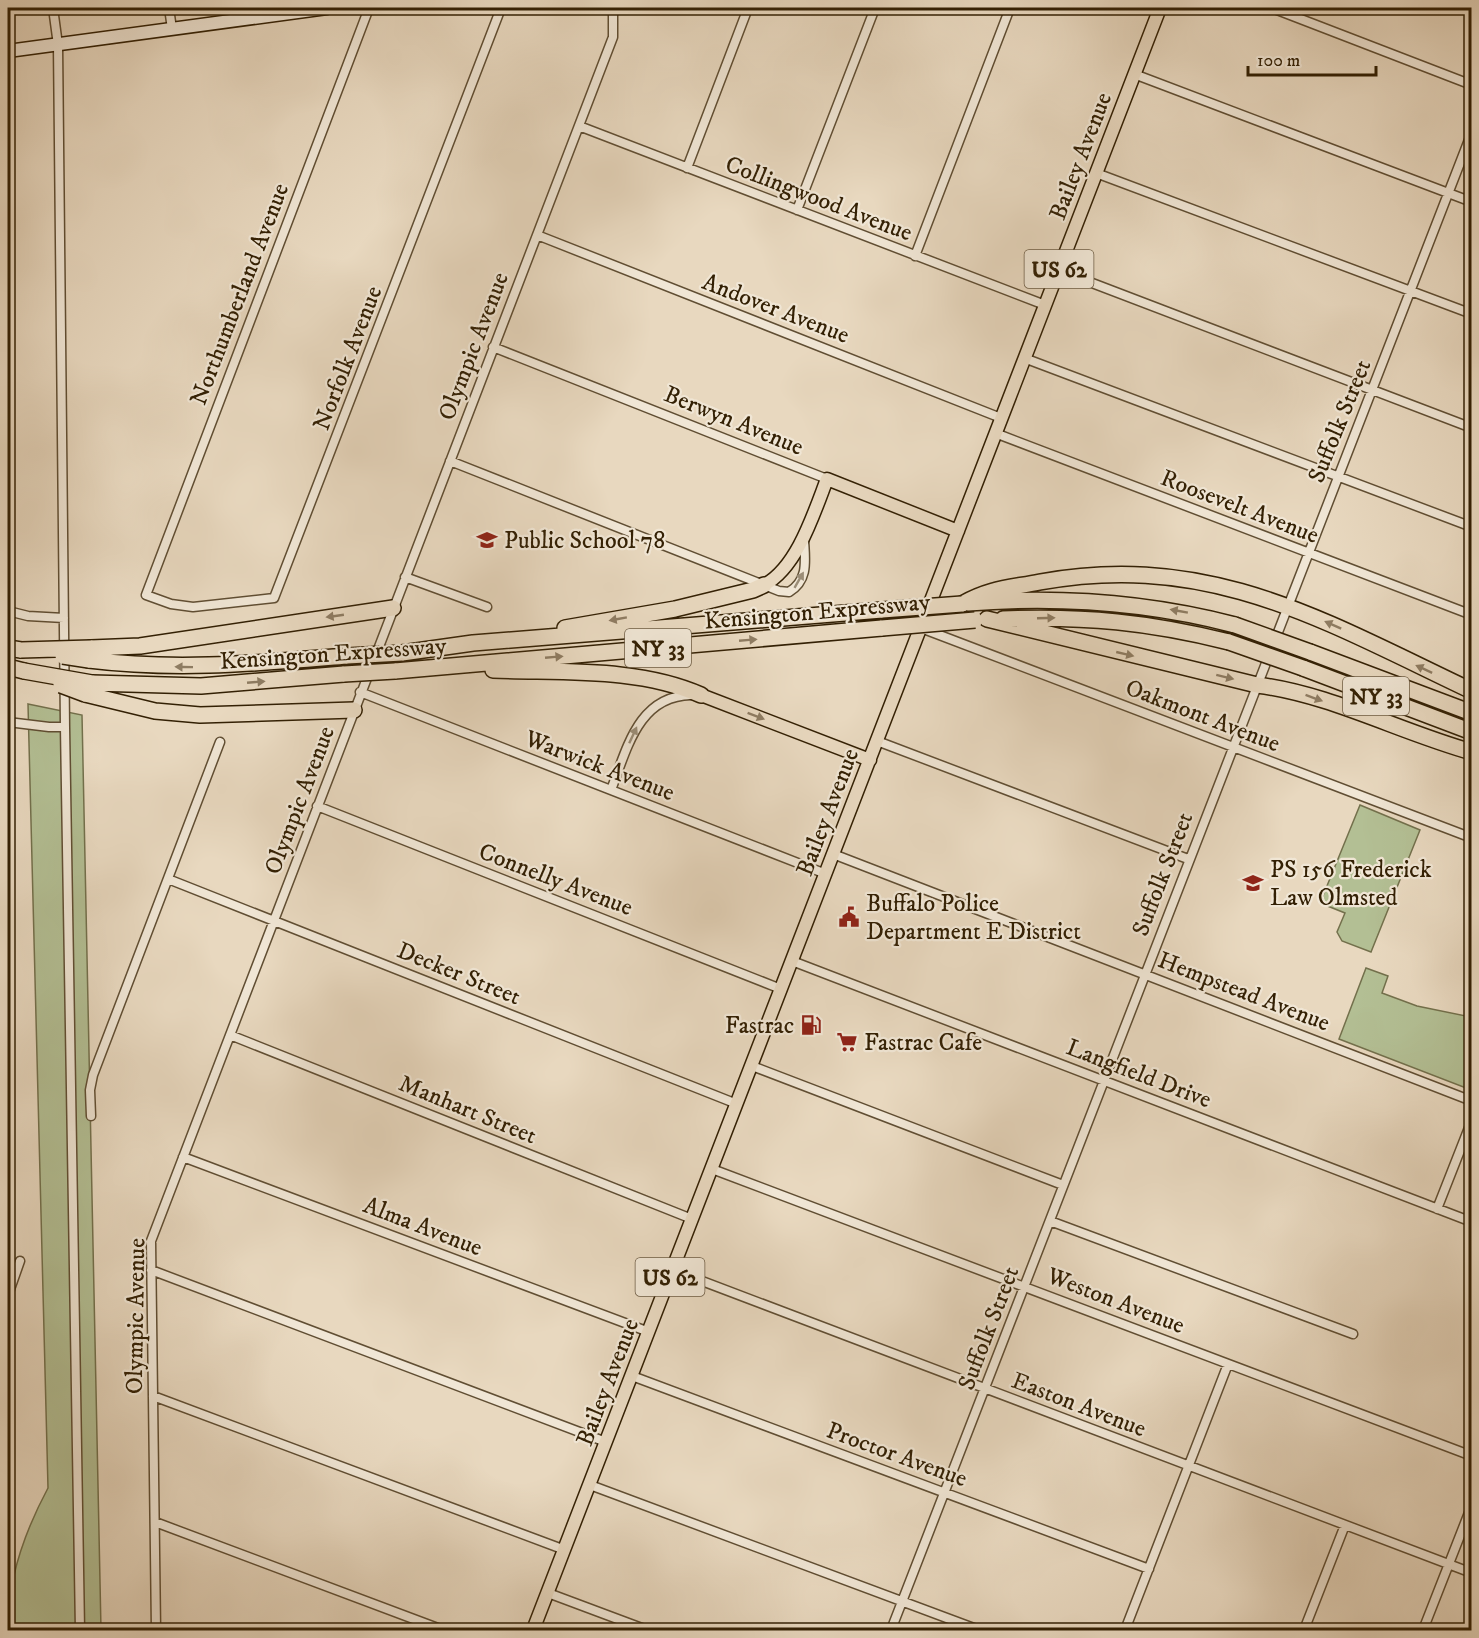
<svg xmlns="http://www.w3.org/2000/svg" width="1479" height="1638" font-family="'IM FELL DW Pica',serif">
<rect width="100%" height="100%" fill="#e8d8bf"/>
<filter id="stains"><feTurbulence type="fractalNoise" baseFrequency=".00333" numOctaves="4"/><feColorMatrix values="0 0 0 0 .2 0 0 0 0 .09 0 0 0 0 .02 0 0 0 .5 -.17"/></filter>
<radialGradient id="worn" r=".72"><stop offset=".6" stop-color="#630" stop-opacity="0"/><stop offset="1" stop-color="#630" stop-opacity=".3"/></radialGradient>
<path fill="#b3bf94" stroke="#73704c" stroke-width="1.5" d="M28,704l54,11 19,915h-93c-1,-49 17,-99 40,-142z
M1360,805l60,25 -49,122 -29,-11 -5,-9 8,-19 -25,-10z
M1366,968l22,8 -6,17 35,13 54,11v70l-5,1 -127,-49z"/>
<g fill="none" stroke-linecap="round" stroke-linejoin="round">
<g stroke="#604e33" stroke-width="11">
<path id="street" d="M53,8l5,37 7,682 15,903
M169,8l3,21
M369,8l-223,587 25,9 22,3 81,-9 227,-590
M1272,8l200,77
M1134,74l338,128
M579,126l466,179
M687,168l61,-160
M1096,173l376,141
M797,210l78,-202
M537,235l464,183
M915,256l95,-248
M1058,270l414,158
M493,347l334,132
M1024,358l448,169
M995,433l477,182
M450,461l329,130 10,1c20,-12 16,-32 15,-52
M405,577l82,30
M8,611l20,5 36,2
M921,628l551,210
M360,692l466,182
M8,722l41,5h16
M877,741l311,118
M611,790c16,-41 27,-94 80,-95
M317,806l464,183
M833,854l639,247
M168,879l569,225
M792,961l680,261
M230,1035l462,184
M752,1066l311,119
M91,1116l-1,-26 3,-15 127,-333
M183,1157l466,175
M712,1169l760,287
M1437,1209l35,-89
M1050,1221l303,113
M151,1270l455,172
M673,1270l799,303
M8,1295l12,-34
M632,1376l517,193
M153,1396l412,154
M590,1485l389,145
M155,1522l288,108
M548,1593l99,37
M156,1630l-5,-389 462,-1204v-29
M891,1630l581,-1498
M1125,1630l103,-266
M1304,1630l41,-105
M1423,1630l49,-125"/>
</g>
<g stroke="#332004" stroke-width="15">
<path id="secondary" d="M8,51l319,-43"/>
</g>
<g stroke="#332004" stroke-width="15">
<path id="primary" d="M764,585c33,-17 50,-72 63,-106l131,52
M701,695l169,65
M533,1630l627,-1622"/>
</g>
<g stroke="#332004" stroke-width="18">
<path id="highway" d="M968,603c91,-7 179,-1 267,22
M962,604c28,-16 48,-16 78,-22 170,-31 284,39 432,109
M987,619l270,66c73,9 143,47 215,67
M1003,619c82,-3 146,3 226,23
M565,628l110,-19 78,-19 11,-5
M8,648l13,2
M91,648l49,-2 253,-38
M1310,652l162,61
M402,653l71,-10 409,-33
M89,660c89,11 170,3 258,-4
M8,667l16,4
M1303,668l169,64
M493,670c68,3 145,-3 208,25
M395,671l487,-43
M92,683l109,3 143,-12
M85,694l70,17 45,4 154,-5"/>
</g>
<use href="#street" stroke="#f0e6d5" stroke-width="8"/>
<use href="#secondary" stroke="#f0e6d5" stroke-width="12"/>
<use href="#primary" stroke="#e8d8bf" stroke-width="12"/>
<use href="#highway" stroke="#e8d8bf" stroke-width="15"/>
<g stroke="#332004" stroke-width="18" stroke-linecap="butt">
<path id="highway-bridge" d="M882,610l80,-6
M1235,625l75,27
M882,628l93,-8
M1229,642l74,26
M21,650l70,-2
M63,656l26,4
M347,656l55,-3
M24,671l68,12
M344,674l51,-3
M61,685l24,9"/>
</g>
<use href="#highway-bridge" stroke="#e8d8bf" stroke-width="15"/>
</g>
<defs><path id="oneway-solid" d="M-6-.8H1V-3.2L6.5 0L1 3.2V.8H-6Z" transform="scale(1.5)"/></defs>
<g fill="#9b8d77">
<use href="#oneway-solid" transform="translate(799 580) rotate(-60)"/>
<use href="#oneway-solid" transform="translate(633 735) rotate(-65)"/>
</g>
<g fill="#8e7c62">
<use href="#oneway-solid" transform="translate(1179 611) rotate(-170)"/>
<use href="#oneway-solid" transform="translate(335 616) rotate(172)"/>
<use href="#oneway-solid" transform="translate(1046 618) rotate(-2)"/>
<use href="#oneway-solid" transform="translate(618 619) rotate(170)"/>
<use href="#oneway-solid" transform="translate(1333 625) rotate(-156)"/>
<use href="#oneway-solid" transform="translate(748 640) rotate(-5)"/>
<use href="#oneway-solid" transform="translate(1125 654) rotate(13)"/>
<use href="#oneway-solid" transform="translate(554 657) rotate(-5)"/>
<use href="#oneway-solid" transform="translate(184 667) rotate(-179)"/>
<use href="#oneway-solid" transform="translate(1424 669) rotate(-155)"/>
<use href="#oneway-solid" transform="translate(1225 677) rotate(14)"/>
<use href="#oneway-solid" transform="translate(256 682) rotate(-5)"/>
<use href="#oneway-solid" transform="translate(1314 698) rotate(20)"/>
<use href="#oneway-solid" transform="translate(756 716) rotate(21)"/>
</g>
<defs>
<g id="school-bare" transform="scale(1.62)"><path d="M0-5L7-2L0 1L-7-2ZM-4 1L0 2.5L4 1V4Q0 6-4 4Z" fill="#8f2418" stroke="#f0e6d5" stroke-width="2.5" paint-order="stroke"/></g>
<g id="civic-bare" transform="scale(1.62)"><path d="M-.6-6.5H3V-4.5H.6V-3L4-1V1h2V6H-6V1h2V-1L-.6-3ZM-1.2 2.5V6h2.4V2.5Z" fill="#8f2418" stroke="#f0e6d5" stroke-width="2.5" paint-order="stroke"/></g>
<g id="fuel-bare" transform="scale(1.62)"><path d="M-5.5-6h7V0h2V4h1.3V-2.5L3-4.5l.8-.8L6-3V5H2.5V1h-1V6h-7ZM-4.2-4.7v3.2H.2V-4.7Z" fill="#8f2418" stroke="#f0e6d5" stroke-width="2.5" paint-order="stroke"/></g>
<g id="supermarket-bare" transform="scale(1.62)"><path d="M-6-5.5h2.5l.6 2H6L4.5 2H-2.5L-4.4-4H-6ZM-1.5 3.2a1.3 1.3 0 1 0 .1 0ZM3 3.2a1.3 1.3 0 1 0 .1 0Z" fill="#8f2418" stroke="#f0e6d5" stroke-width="2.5" paint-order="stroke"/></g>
</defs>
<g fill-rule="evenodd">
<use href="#school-bare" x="487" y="540"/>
<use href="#school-bare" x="1253" y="883"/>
<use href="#civic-bare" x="849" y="917"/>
<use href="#fuel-bare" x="811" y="1025"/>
<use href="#supermarket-bare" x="847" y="1042"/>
</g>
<g text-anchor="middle" stroke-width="4.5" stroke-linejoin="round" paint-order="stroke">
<g fill="#f0e6d5" stroke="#6c5b43" stroke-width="1.5">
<rect x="1024.5" y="250" width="69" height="38" rx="4.5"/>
<rect x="625" y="629" width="66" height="38" rx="4.5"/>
<rect x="1343" y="677" width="66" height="38" rx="4.5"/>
<rect x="635.5" y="1258" width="69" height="38" rx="4.5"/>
</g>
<g font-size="22" font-weight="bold" fill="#332004">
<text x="1059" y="277">US 62</text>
<text x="658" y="656">NY 33</text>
<text x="1376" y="704">NY 33</text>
<text x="670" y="1285">US 62</text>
</g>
<g font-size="24" fill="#332004" stroke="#f0e6d5">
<text transform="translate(1080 156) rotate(-69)" y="8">Bailey Avenue</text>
<text transform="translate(819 198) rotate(21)" y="8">Collingwood Avenue</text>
<text transform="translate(239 294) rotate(-69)" y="8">Northumberland Avenue</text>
<text transform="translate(776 308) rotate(21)" y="8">Andover Avenue</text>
<text transform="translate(473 346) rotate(-69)" y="8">Olympic Avenue</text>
<text transform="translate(347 358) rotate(-69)" y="8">Norfolk Avenue</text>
<text transform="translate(734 420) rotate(22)" y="8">Berwyn Avenue</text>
<text transform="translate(1339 421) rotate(-68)" y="8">Suffolk Street</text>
<text transform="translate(1240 506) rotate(21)" y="8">Roosevelt Avenue</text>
<text transform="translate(817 611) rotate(-5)" y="8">Kensington Expressway</text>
<text transform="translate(333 653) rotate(-4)" y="8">Kensington Expressway</text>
<text transform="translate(1203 715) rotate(21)" y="8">Oakmont Avenue</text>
<text transform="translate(600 765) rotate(21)" y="8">Warwick Avenue</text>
<text transform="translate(299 800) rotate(-69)" y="8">Olympic Avenue</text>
<text transform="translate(827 812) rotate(-69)" y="8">Bailey Avenue</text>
<text transform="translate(1162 874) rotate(-69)" y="8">Suffolk Street</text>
<text transform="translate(556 879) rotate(21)" y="8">Connelly Avenue</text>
<text transform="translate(459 973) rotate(22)" y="8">Decker Street</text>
<text transform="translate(1244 991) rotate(21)" y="8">Hempstead Avenue</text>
<text transform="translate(1139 1073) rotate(21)" y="8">Langfield Drive</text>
<text transform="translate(468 1109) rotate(22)" y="8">Manhart Street</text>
<text transform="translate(423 1226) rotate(21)" y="8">Alma Avenue</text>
<text transform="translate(1116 1300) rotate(21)" y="8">Weston Avenue</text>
<text transform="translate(135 1316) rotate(-89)" y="8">Olympic Avenue</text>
<text transform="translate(988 1328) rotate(-69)" y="8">Suffolk Street</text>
<text transform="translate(607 1382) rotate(-69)" y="8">Bailey Avenue</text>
<text transform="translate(1079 1404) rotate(21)" y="8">Easton Avenue</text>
<text transform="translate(897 1454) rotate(20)" y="8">Proctor Avenue</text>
</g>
<g font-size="24" fill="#332004" stroke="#f0e6d5" text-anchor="start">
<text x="504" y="548">Public School 78</text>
<text x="1270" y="877">PS 156 Frederick<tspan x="1270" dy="28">Law Olmsted</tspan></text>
<text x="866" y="911">Buffalo Police<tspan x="866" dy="28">Department E District</tspan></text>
<text x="794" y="1033" text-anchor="end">Fastrac</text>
<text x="864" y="1050">Fastrac Cafe</text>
</g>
</g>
<rect width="1479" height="1638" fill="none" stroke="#e8d8bf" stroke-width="30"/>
<rect x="9" y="9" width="1461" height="1620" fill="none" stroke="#332004" stroke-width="3"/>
<rect x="15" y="15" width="1449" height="1608" fill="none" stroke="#332004" stroke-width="1.5"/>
<path d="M1248 66v9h128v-9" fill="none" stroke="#332004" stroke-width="3"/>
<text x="1257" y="66" font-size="18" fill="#332004" stroke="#f0e6d5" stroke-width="4.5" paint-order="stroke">100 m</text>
<rect width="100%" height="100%" filter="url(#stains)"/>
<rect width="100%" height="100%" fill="url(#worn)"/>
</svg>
